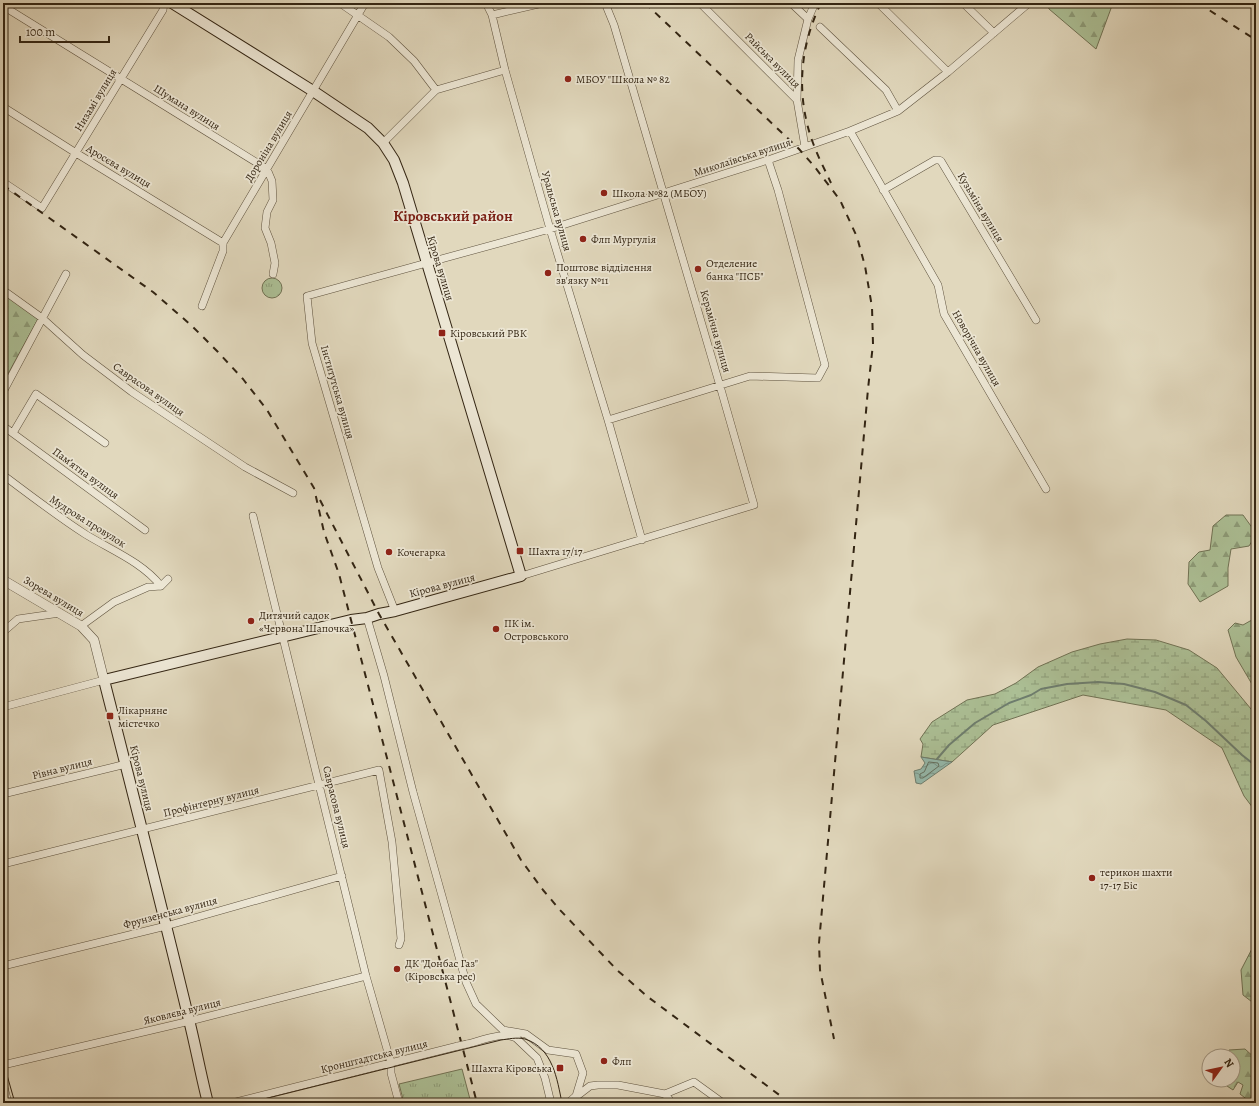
<svg xmlns="http://www.w3.org/2000/svg" width="1259" height="1106" font-family="Alegreya,serif">
<defs>
<pattern id="grass-tufts" width="24" height="20" patternUnits="userSpaceOnUse"><rect width="24" height="20" fill="#acc096"/><path d="M3 7l-1-3M5 7V3M7 7l1-3M15 17l-1-3M17 17v-4M19 17l1-3" fill="none" stroke="#8d9c79"/></pattern>
<pattern id="forest-firs" width="22" height="20" patternUnits="userSpaceOnUse"><rect width="22" height="20" fill="#acc096"/><path d="M5 1l3.5 6h-7zM16 11l3.5 6h-7z" fill="#8d9c79"/></pattern>
<pattern id="wetland-marsh" width="20" height="14" patternUnits="userSpaceOnUse"><rect width="20" height="14" fill="#acc096"/><path d="M1 5h8M5 5V1M11 12h8M15 12V8" fill="none" stroke="#8d9c79"/></pattern>
<pattern id="water-waves" width="16" height="10" patternUnits="userSpaceOnUse"><rect width="16" height="10" fill="#95baad"/><path d="M0 5q4-4 8 0t8 0" fill="none" stroke="#7a978c"/></pattern>
</defs>
<rect width="100%" height="100%" fill="#e1d8bd"/>
<filter id="stains"><feTurbulence type="fractalNoise" baseFrequency=".005" numOctaves="4"/><feColorMatrix values="0 0 0 0 .2 0 0 0 0 .09 0 0 0 0 .02 0 0 0 .5 -.17"/></filter>
<radialGradient id="worn" r=".72"><stop offset=".6" stop-color="#630" stop-opacity="0"/><stop offset="1" stop-color="#630" stop-opacity=".3"/></radialGradient>
<path fill="url(#grass-tufts)" stroke="#707254" d="M262 288a10 10 0 1 1 20 0a10 10 0 1 1-20 0Z
M462,1069l9,34h-67l-5,-19z"/>
<path fill="url(#forest-firs)" stroke="#707254" d="M1047,3h66l-17,46 -47,-40z
M3,293l35,26 -35,64z
M1226,515h17l13,18v2l-7,11 -18,3 -3,19v18l-28,16 -12,-18 1,-22 10,-10 11,-2 3,-24z
M1256,619v72l-20,-34 -8,-27 7,-7 8,2 7,-4z
M1256,941v64l-13,-10 -2,-25z
M1245,1049l11,10v33l-2,5 -5,4 -9,-7 3,-9 -5,-3 -5,8 -12,-8 1,-2h11v-24h-6l2,-6z"/>
<path fill="url(#wetland-marsh)" stroke="#707254" d="M1127,639l29,1 33,10 28,18 39,47v97l-12,-16 -22,-48 -56,-38 -83,-15 -90,30 -41,37 -31,-5 2,-13 -3,-5 12,-17 35,-22 28,-6 21,-11 22,-16 34,-15 28,-8z"/>
<path fill="url(#water-waves)" stroke="#6e7e6f" d="M921,757l31,5 -31,22 -5,-1 -2,-12 7,-2 4,-6z"/>
<g fill="none" stroke-linecap="round" stroke-linejoin="round">
<path stroke="#647060" stroke-width="1" d="M929,762l9,1 1,3 -16,12h-3v-4l4,-2z"/>
<path stroke="#6e7e6f" stroke-width="2" d="M937,759l12,-14 26,-22 34,-20 22,-8 10,-6 26,-5 31,-2 26,2 31,8 31,13 20,16 36,34 14,11"/>
<g stroke="#5e523e" stroke-width="8">
<path id="minor" d="M340,3l49,34 25,24 22,29 69,-20
M486,3l6,12 13,55 45,159 58,191 34,120
M700,3l97,97 8,47
M791,3l17,16
M878,3l70,69
M963,3l31,30
M3,6l264,163 5,12 1,19 -6,12 -2,16 6,15 4,20 -2,11
M492,15l51,-12
M820,27l66,63 12,21
M797,100l1,-40 10,-41 7,-16
M3,107l73,46 147,90
M850,131l88,154 6,29 102,175
M383,143l53,-53
M3,182l39,26 121,-198 1,-7
M883,190l52,-30h4l2,1 95,159
M3,290l39,28 41,37 49,37 113,75 48,26
M202,306l21,-55v-8l142,-240
M3,392l63,-118
M608,420l142,-44 68,2 7,-13 -47,-175 -10,-30
M3,426l142,104
M13,433l23,-39 69,49
M3,475c27,20 54,41 82,59 26,16 57,28 76,52
M253,516l113,460 25,87v10l8,30
M521,576l233,-71 -34,-119 -106,-361 -9,-22
M395,611l-17,-43 -66,-225 -5,-47 243,-67 218,-69 82,-29 48,-20 9,-7 41,-32 81,-69
M367,618l17,58 29,116 53,190 10,22 27,26 23,4 22,16 28,4 7,19 -7,23 -8,7
M81,626l33,-24 34,-15 13,-1 7,-7
M3,632l15,-13 42,-6
M3,707l101,-27
M3,794l123,-30
M3,864l376,-94 13,72 9,97 -2,6
M3,966l163,-40 176,-50
M467,1044c13,-3 37,-13 49,-6l21,20 8,20 6,25
M3,1065l187,-44 176,-45
M665,1094l7,9
M577,1096l13,-10 8,-1h20l47,9 29,-12 29,21
M232,1103l226,-57"/>
</g>
<g stroke="#5e523e" stroke-width="10">
<path id="tertiary" d="M3,580l78,46 13,14 10,40
M3,1087l4,16"/>
</g>
<g stroke="#332513" stroke-width="12">
<path id="secondary" d="M172,3l141,88 55,37 15,15 11,17 9,23 118,393 -126,35 -16,3 -12,4 -16,2 -247,60c29,114 58,227 85,340 7,28 12,56 19,83"/>
</g>
<use href="#minor" stroke="#ece6d4" stroke-width="7"/>
<use href="#tertiary" stroke="#ece6d4" stroke-width="9"/>
<use href="#secondary" stroke="#ece6d4" stroke-width="10"/>
<path stroke="#332513" stroke-width="1" d="M3,1061l12,42
M248,1103l253,-63c7,-1 16,-3 24,-1 28,9 32,40 37,64"/>
<path stroke="#332513" stroke-width="2" stroke-dasharray="7 7" stroke-linecap="butt" d="M645,3l154,146 15,17 26,34 17,37 8,29 7,41 1,37 -5,45 -49,554 1,27 14,69
M821,3c-22,45 -25,94 -8,140 5,14 12,27 18,40
M1198,3l58,37
M3,185l150,107 39,34 26,26 25,27 24,31 47,78 10,44 15,42 138,529
M320,500l59,114 142,246 22,30 17,20 57,60 31,27 142,106"/>
<g stroke="#5e523e" stroke-width="8" stroke-linecap="butt">
<path id="minor-bridge" d="M458,1046l9,-2"/>
</g>
<use href="#minor-bridge" stroke="#ece6d4" stroke-width="7"/>
</g>
<g fill="#8f2418" stroke="#ece6d4" stroke-width="1.5">
<circle cx="568" cy="79" r="4"/>
<circle cx="604" cy="193" r="4"/>
<circle cx="583" cy="239" r="4"/>
<circle cx="698" cy="269" r="4"/>
<circle cx="548" cy="273" r="4"/>
<rect x="438" y="329" width="8" height="8" rx="2"/>
<rect x="516" y="547" width="8" height="8" rx="2"/>
<circle cx="389" cy="552" r="4"/>
<circle cx="251" cy="621" r="4"/>
<circle cx="496" cy="629" r="4"/>
<rect x="106" y="712" width="8" height="8" rx="2"/>
<circle cx="1092" cy="878" r="4"/>
<circle cx="397" cy="969" r="4"/>
<circle cx="604" cy="1061" r="4"/>
<rect x="556" y="1064" width="8" height="8" rx="2"/>
</g>
<g text-anchor="middle" stroke-width="3.5" stroke-linejoin="round" paint-order="stroke">
<g font-size="11" fill="#332513" stroke="#ece6d4">
<text transform="translate(773 60) rotate(45)" y="4">Райська вулиця</text>
<text transform="translate(95 100) rotate(-59)" y="4">Низамі вулиця</text>
<text transform="translate(187 107) rotate(32)" y="4">Шумана вулиця</text>
<text transform="translate(268 146) rotate(-59)" y="4">Дороніна вулиця</text>
<text transform="translate(742 157) rotate(-18)" y="4">Миколаївська вулиця</text>
<text transform="translate(119 166) rotate(31)" y="4">Аросєва вулиця</text>
<text transform="translate(981 207) rotate(59)" y="4">Кузьміна вулиця</text>
<text transform="translate(557 211) rotate(74)" y="4">Уральська вулиця</text>
<text transform="translate(441 268) rotate(73)" y="4">Кірова вулиця</text>
<text transform="translate(716 331) rotate(74)" y="4">Керамічна вулиця</text>
<text transform="translate(977 348) rotate(60)" y="4">Новорічна вулиця</text>
<text transform="translate(149 389) rotate(35)" y="4">Саврасова вулиця</text>
<text transform="translate(338 392) rotate(74)" y="4">Інститутська вулиця</text>
<text transform="translate(86 473) rotate(36)" y="4">Пам’ятна вулиця</text>
<text transform="translate(88 521) rotate(32)" y="4">Мудрова провулок</text>
<text transform="translate(442 585) rotate(-15)" y="4">Кірова вулиця</text>
<text transform="translate(54 596) rotate(31)" y="4">Зорева вулиця</text>
<text transform="translate(62 768) rotate(-14)" y="4">Рівна вулиця</text>
<text transform="translate(142 778) rotate(76)" y="4">Кірова вулиця</text>
<text transform="translate(211 801) rotate(-14)" y="4">Профінтерну вулиця</text>
<text transform="translate(337 807) rotate(76)" y="4">Саврасова вулиця</text>
<text transform="translate(170 912) rotate(-15)" y="4">Фрунзенська вулиця</text>
<text transform="translate(182 1011) rotate(-14)" y="4">Яковлєва вулиця</text>
<text transform="translate(374 1056) rotate(-14)" y="4">Кронштадтська вулиця</text>
</g>
<g font-size="11" fill="#332513" stroke="#ece6d4" text-anchor="start">
<text x="576" y="83">МБОУ "Школа № 82</text>
<text x="612" y="197">Школа №82 (МБОУ)</text>
<text x="591" y="243">Флп Мургулія</text>
<text x="706" y="267">Отделение<tspan x="706" dy="13">банка "ПСБ"</tspan></text>
<text x="556" y="271">Поштове відділення<tspan x="556" dy="13">зв'язку №11</tspan></text>
<text x="450" y="337">Кіровський РВК</text>
<text x="528" y="555">Шахта 17/17</text>
<text x="397" y="556">Кочегарка</text>
<text x="259" y="619">Дитячий садок<tspan x="259" dy="13">«Червона Шапочка»</tspan></text>
<text x="504" y="627">ПК ім.<tspan x="504" dy="13">Островського</tspan></text>
<text x="118" y="714">Лікарняне<tspan x="118" dy="13">містечко</tspan></text>
<text x="1100" y="876">терикон шахти<tspan x="1100" dy="13">17-17 Біс</tspan></text>
<text x="405" y="967">ДК "Донбас Газ"<tspan x="405" dy="13">(Кіровська рес)</tspan></text>
<text x="612" y="1065">Флп</text>
<text x="552" y="1072" text-anchor="end">Шахта Кіровська</text>
</g>
<g font-size="15" font-weight="bold" fill="#7a1f14" stroke="#ece6d4">
<text x="453" y="221">Кіровський район</text>
</g>
</g>
<rect width="1259" height="1106" fill="none" stroke="#e1d8bd" stroke-width="16"/>
<rect x="4" y="4" width="1251" height="1098" fill="none" stroke="#332513" stroke-width="2"/>
<rect x="8" y="8" width="1243" height="1090" fill="none" stroke="#332513"/>
<g transform="translate(1221 1068) rotate(57)"><circle r="19" fill="#ece6d4" stroke="#a29987"/>
<path d="M0-3L7 15L0 10L-7 15Z" fill="#8f2418"/>
<text y="-6" font-size="11" font-weight="bold" text-anchor="middle" fill="#332513">N</text>
</g>
<path d="M20 36v6h89v-6" fill="none" stroke="#332513" stroke-width="2"/>
<text x="26" y="36" font-size="12" fill="#332513" stroke="#ece6d4" stroke-width="3" paint-order="stroke">100 m</text>
<rect width="100%" height="100%" filter="url(#stains)"/>
<rect width="100%" height="100%" fill="url(#worn)"/>
</svg>
